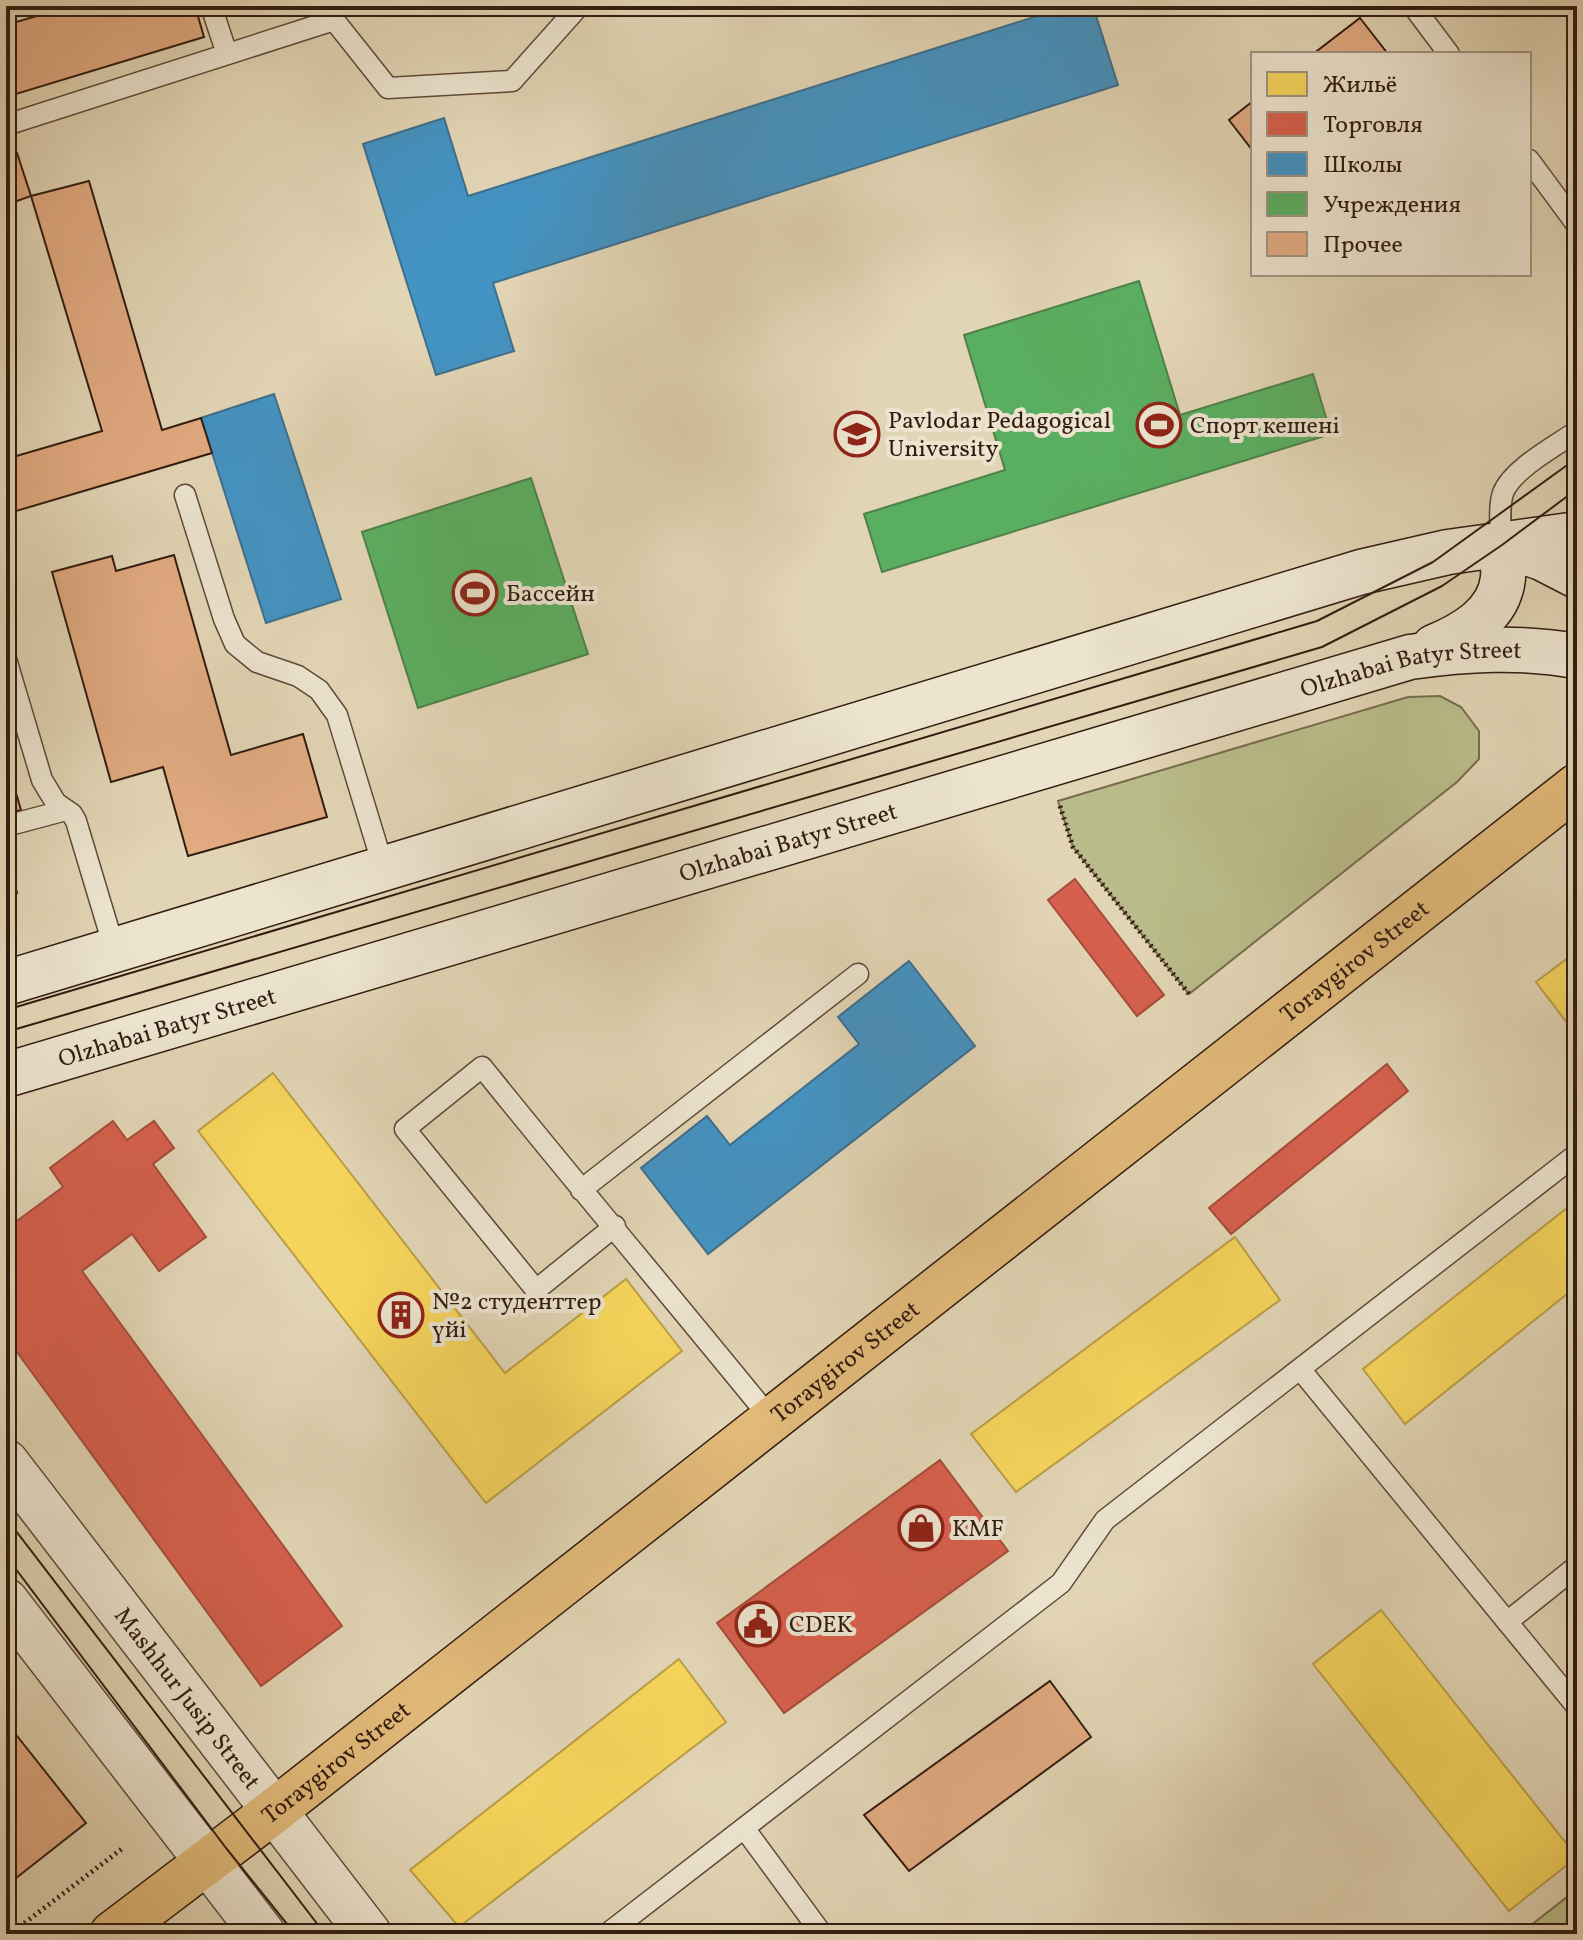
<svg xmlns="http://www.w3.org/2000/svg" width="1583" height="1940" font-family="Vollkorn,serif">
<rect width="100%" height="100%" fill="#e2d5b5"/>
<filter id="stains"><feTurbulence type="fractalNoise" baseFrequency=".0025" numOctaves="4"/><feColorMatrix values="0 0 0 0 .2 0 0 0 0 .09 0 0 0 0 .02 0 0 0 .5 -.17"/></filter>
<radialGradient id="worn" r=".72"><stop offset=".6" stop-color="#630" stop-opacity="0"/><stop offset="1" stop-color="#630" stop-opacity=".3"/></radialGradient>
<path fill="#b9bc8a" stroke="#766c4d" stroke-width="2" d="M1440,696l21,11 18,24v28l-22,23 -268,212 -116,-147 -15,-46 350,-104z
M1577,1889v45h-57z"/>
<path fill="#f6d55c" stroke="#bb9e45" stroke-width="2" d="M1577,951v85l-41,-54z
M273,1073l232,300 121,-94 56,72 -196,152 -288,-372z
M1577,1200v86l-172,138 -42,-55z
M1235,1237l45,63 -264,192 -45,-58z
M1381,1610l196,247 -68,54 -196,-247z
M679,1659l47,63 -267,205 -49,-57z"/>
<path fill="#d6604d" stroke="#a54c3b" stroke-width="2" d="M1075,879l89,116 -27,21 -89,-116z
M1387,1064l21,27 -177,143 -22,-26z
M113,1121l14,19 27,-19 20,27 -21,16 53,73 -47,34 -27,-37 -50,37 260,355 -81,60 -255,-349v-108l57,-42 -13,-19z
M940,1460l68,91 -224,162 -67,-90z"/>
<path fill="#4393c3" stroke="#3e6f8d" stroke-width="2" d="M1069,6h24l25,79 -625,198 21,68 -78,24 -73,-231 81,-26 24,78z
M274,394l67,205 -75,24 -65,-205z
M909,961l66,85 -267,208 -67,-86 66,-52 23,29 129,-101 -21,-27z"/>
<path fill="#5aae61" stroke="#4e8249" stroke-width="2" d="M1139,281l41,134 133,-41 18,60 -449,138 -18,-58 141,-44 -41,-135z
M531,478l57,176 -170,54 -56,-176z"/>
<path fill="#e1aa81" stroke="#321c10" stroke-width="2" d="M71,6h124l9,31 -198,60v-72z
M418,6h36l-33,10z
M1360,18l28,36h-75z
M1253,101v50l-24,-31z
M17,153l14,43 -25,9v-49z
M89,181l73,249 39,-12 11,35 -206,61v-55l96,-28 -71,-235z
M174,555l57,200 72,-21 24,83 -139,39 -25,-89 -52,15 -59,-210 60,-16 4,15z
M6,759l15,51 -15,4z
M10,868l7,25 -11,3v-27z
M1050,1681l41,56 -182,134 -45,-56z
M6,1722l80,101 -80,63z"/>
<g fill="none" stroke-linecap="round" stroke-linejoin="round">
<g stroke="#5e4a39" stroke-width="23">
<path id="service" d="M211,6l16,48
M330,6l4,14 54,68 124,-7 67,-75
M1413,6l36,48
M6,125l328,-105
M1529,160l48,65
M185,495l39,124 11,25 22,18 41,14 21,14 18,25 47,154
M1502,545c-1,-16 -4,-36 1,-52 9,-24 53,-47 74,-62
M6,659l36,121 14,23 16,11 4,7 39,130
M6,826l60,-16
M581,1190l277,-216
M615,1226l-79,64 -131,-161 77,-62c95,118 193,234 289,352
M1300,1369l277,338
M1507,1622l70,-56
M744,1828l78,106
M607,1934l454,-351 44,-63 472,-366"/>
</g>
<g stroke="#5e4a39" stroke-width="47">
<g id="tertiary">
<path id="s1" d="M6,1462l363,472"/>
<path d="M6,1601l257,333"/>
</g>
</g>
<g stroke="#321c10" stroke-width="47">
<g id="secondary">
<path d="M1434,647c31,-13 65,-32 69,-69 1,-11 -1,-22 -1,-33l40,13 35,18"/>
<path d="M6,983l1355,-411 87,-20 129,-18"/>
<path id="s2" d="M6,1075l1404,-418c57,-8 110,-11 167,-1"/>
</g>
</g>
<g stroke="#321c10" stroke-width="47">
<g id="primary">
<path id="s3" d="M112,1934l162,-123 1303,-1025"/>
</g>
</g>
<path stroke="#321c10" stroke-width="5" stroke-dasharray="2 4" stroke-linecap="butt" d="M1060,806l13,41 116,147
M10,1934l113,-86"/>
<use href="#service" stroke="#ece4cf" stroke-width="20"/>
<use href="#tertiary" stroke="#ece4cf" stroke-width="44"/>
<use href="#secondary" stroke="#ece4cf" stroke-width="44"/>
<use href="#primary" stroke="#e1ba7a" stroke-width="44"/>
<path stroke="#321c10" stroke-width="2" d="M6,1010l1311,-389 116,-59 144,-104
M6,1032l1316,-385 120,-61 60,-41 75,-56
M6,1518l319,416
M6,1556l220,292 69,86"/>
</g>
<defs>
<g id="stadium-ring" transform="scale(2.3)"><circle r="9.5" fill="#ece4cf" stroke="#8f2418" stroke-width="1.5"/><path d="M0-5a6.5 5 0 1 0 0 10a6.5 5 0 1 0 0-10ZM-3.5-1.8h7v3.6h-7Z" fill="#8f2418"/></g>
<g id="university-ring" transform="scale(2.3)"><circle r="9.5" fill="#ece4cf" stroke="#8f2418" stroke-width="1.5"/><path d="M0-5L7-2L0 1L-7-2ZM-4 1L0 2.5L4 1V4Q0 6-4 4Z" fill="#8f2418"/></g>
<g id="building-ring" transform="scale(2.3)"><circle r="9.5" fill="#ece4cf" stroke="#8f2418" stroke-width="1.5"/><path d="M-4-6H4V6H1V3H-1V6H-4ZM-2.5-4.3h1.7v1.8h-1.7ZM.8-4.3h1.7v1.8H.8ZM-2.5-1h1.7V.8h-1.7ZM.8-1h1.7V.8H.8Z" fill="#8f2418"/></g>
<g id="shop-ring" transform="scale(2.3)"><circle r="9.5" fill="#ece4cf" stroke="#8f2418" stroke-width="1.5"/><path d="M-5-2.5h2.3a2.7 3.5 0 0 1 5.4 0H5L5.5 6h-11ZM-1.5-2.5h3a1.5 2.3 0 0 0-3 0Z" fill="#8f2418"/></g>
<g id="civic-ring" transform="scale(2.3)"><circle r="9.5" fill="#ece4cf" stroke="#8f2418" stroke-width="1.5"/><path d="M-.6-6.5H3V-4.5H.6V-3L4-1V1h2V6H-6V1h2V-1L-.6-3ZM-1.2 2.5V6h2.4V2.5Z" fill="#8f2418"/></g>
</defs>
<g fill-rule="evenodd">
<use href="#stadium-ring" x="1159" y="425"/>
<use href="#university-ring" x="857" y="434"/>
<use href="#stadium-ring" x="475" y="593"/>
<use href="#building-ring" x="401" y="1315"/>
<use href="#shop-ring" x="921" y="1528"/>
<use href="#civic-ring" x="758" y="1624"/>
</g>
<g text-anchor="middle" stroke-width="8" stroke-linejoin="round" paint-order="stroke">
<g font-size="24" fill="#321c10" stroke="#ece4cf" text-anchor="start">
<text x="888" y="428">Pavlodar Pedagogical<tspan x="888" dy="28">University</tspan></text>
<text x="1190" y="433">Спорт кешені</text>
<text x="506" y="601">Бассейн</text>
<text x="432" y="1309">№2 студенттер<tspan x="432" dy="28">үйі</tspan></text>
<text x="952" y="1536">KMF</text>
<text x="789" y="1632">CDEK</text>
</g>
<g font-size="24" fill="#321c10" stroke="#ece4cf">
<text dy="8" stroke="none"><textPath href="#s2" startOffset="1464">Olzhabai Batyr Street</textPath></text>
<text dy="8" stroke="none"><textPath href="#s2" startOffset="816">Olzhabai Batyr Street</textPath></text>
<text dy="8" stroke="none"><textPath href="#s3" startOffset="1578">Toraygirov Street</textPath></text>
<text dy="8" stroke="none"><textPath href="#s2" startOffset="168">Olzhabai Batyr Street</textPath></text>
<text dy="8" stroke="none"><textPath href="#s3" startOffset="930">Toraygirov Street</textPath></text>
<text dy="8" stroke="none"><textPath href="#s1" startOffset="298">Mashhur Jusip Street</textPath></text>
<text dy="8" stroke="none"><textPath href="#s3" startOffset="282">Toraygirov Street</textPath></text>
</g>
</g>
<rect width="1583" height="1940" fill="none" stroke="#e2d5b5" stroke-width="32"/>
<rect x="8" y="8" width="1567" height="1924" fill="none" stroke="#321c10" stroke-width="4"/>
<rect x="16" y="16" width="1551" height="1908" fill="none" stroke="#321c10" stroke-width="2"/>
<rect x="1251" y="52" width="280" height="224" fill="#ece4cf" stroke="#a29483" stroke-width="2"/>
<rect x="1267" y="72" width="40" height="24" fill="#f6d55c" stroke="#a29483" stroke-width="2"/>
<text x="1323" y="92" font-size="24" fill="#321c10">Жильё</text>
<rect x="1267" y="112" width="40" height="24" fill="#d6604d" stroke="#a29483" stroke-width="2"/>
<text x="1323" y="132" font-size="24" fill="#321c10">Торговля</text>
<rect x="1267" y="152" width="40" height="24" fill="#4393c3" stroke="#a29483" stroke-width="2"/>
<text x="1323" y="172" font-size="24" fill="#321c10">Школы</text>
<rect x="1267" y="192" width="40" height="24" fill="#5aae61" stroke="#a29483" stroke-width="2"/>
<text x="1323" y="212" font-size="24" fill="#321c10">Учреждения</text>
<rect x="1267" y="232" width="40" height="24" fill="#e1aa81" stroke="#a29483" stroke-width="2"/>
<text x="1323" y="252" font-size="24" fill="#321c10">Прочее</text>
<rect width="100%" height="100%" filter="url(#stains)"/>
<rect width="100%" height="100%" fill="url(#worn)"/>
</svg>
